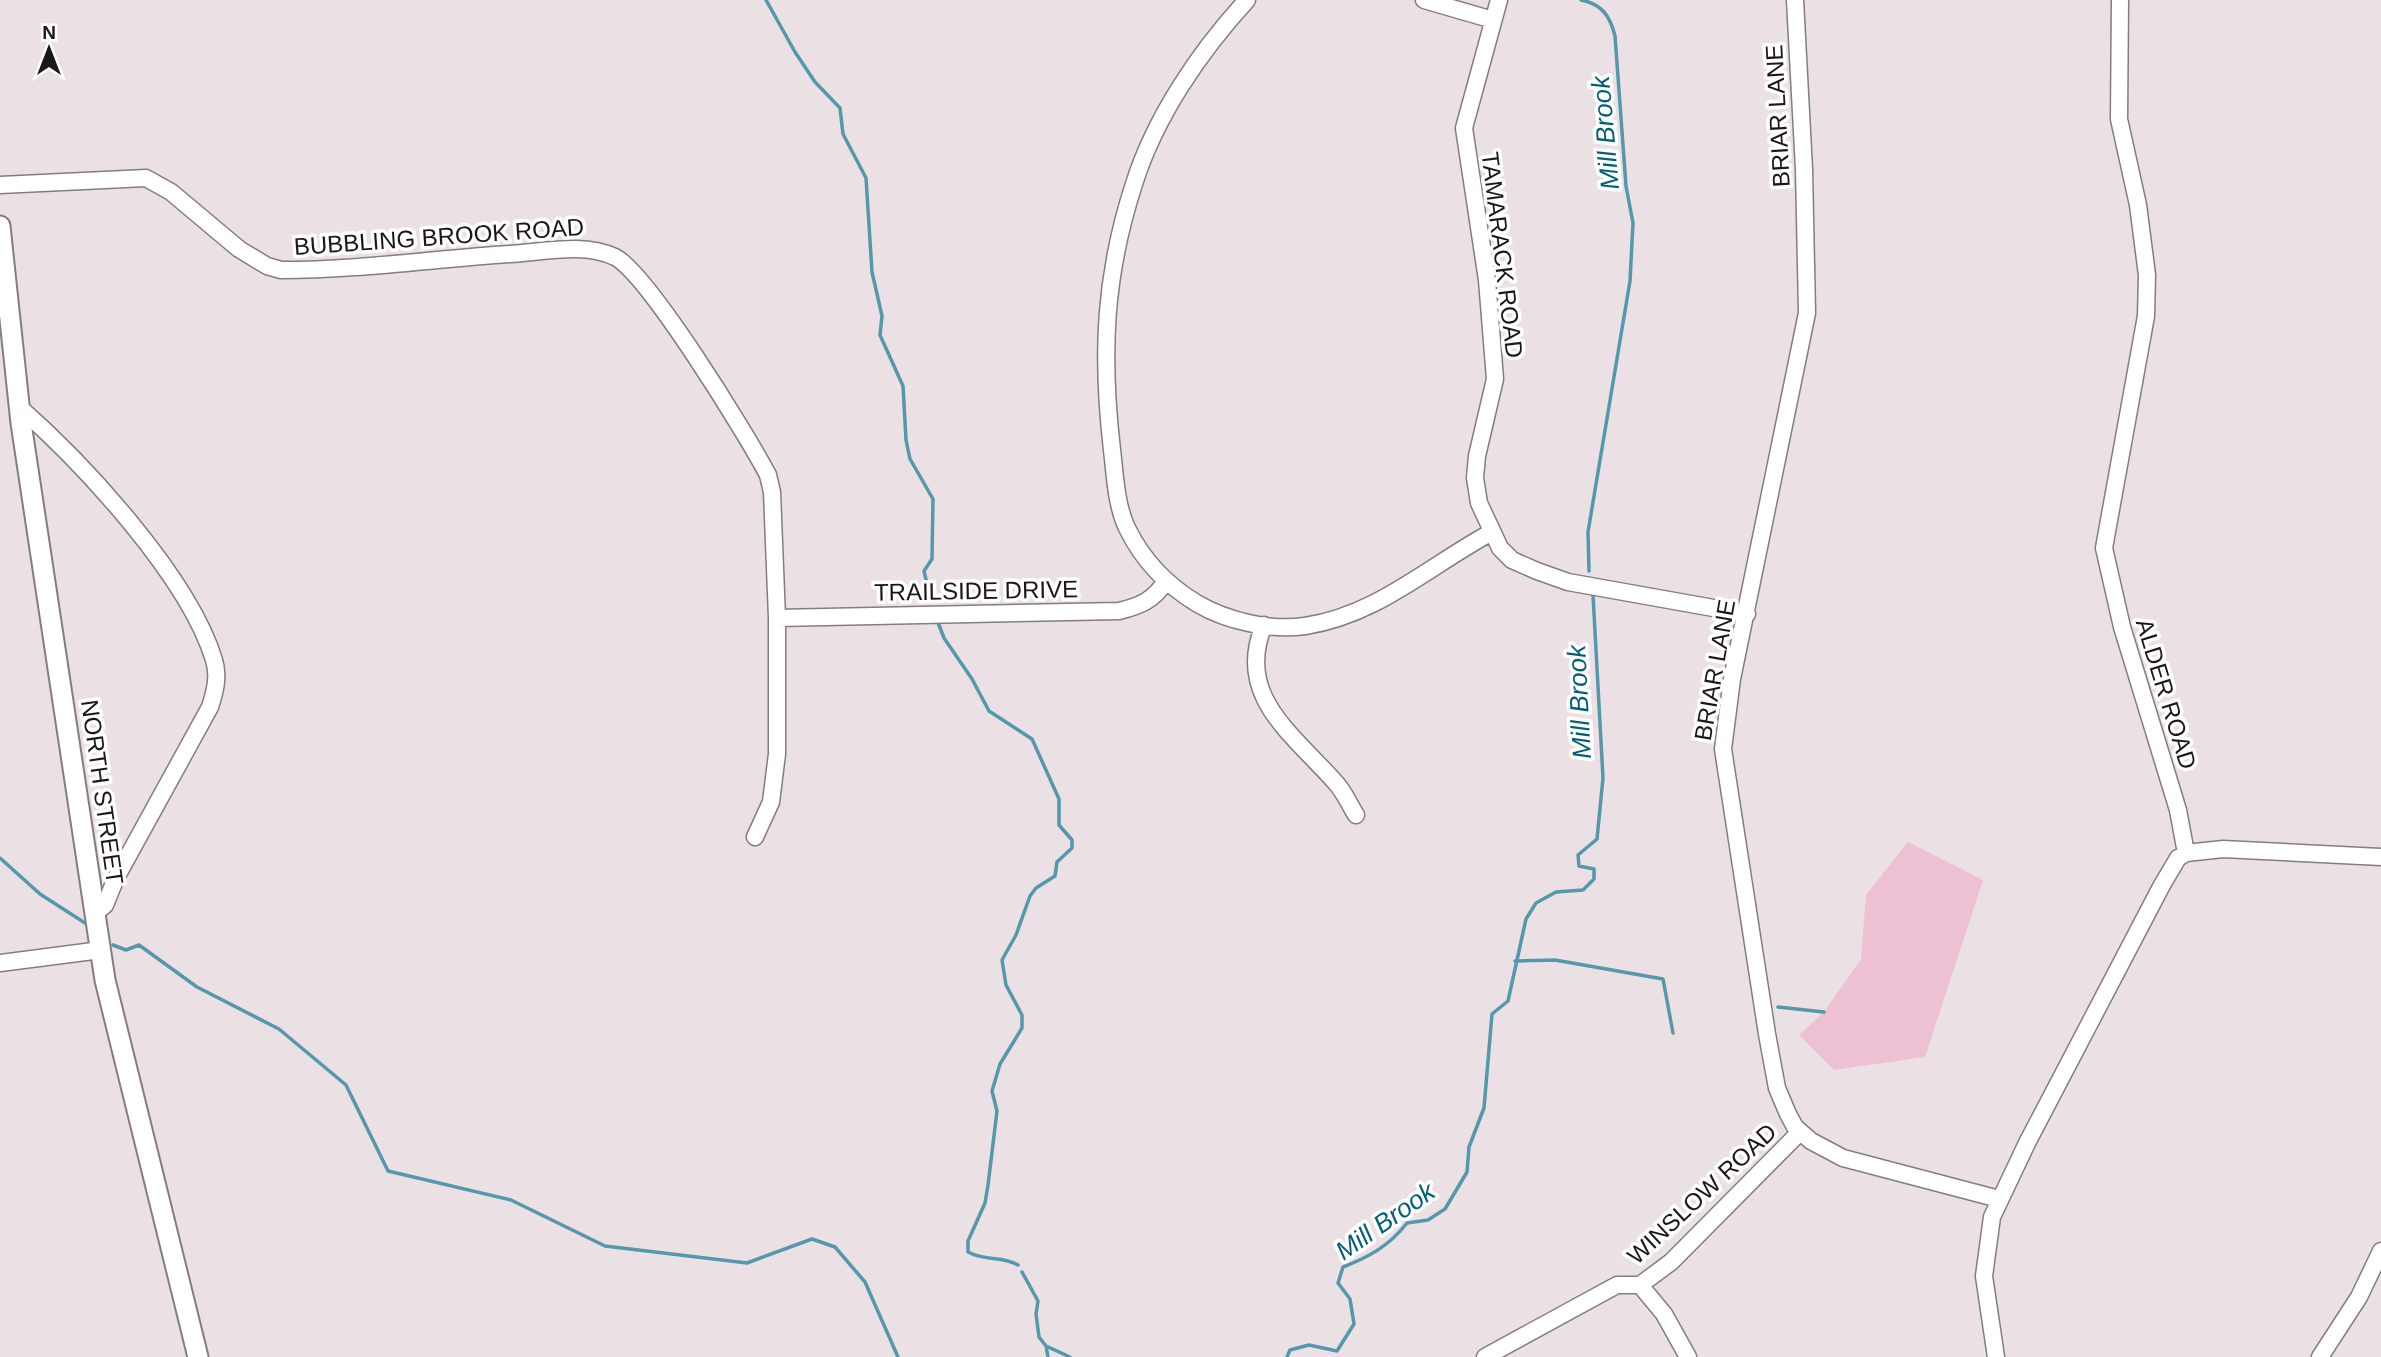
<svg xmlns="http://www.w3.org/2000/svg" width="2381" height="1357" font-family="Helvetica,sans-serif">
<rect width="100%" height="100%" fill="#ebe1e5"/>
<path fill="#edc0d4" d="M1908,842l75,38 -58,177 -91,13 -35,-35 25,-23 37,-53 5,-64z"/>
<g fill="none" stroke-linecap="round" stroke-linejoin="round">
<path stroke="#5597ad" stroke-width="3.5" d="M766,0l29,52 20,30 25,26 3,26 23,44 6,94 10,44 -2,19 23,51 3,54 4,19 23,40 -1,60 -8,12 7,30
M1581,0c21,4 29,16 34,36l11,150 7,37 -3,58 -42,251 1,39
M937,620l7,18 28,41 17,32 43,28 27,60v26l13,15v8l-15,14 -2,14 -19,12 -6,8 -14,39 -14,25 4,25 16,30v13l-22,36 -8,27 5,20 -9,74 -3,18 -17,38v11c16,9 35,4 50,13
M0,858l40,36 45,29
M113,945l13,5 13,-5 58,42 82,42 67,56 42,86 123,29 94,46 142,17 65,-24 23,8 30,35 33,75
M1515,961l40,-1 108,19 10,54
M1778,1007l46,5
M1022,1272l16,29 -2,13 3,23 7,9 24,11
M1046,1346l2,11
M1287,1357l3,-7 19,-5 28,6 17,-27 -4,-25 -12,-16 5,-16c26,-10 46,-21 64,-44l21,-3 17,-11 22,-37 2,-25 15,-39 8,-94 16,-13 18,-82 10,-16 20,-11 27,-2 11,-11v-10l-15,-3 -1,-11 19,-16 6,-61 -10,-183"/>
<g stroke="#857c80" stroke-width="19">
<path id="minor" d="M1247,0c-47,51 -92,117 -113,184 -30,92 -33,171 -22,266 3,25 4,55 15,78 16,33 39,57 71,76 29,17 73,27 107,22 73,-11 125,-61 187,-94
M1424,0l69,20
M1499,0l-35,128 23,152 8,99 -18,77 -2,22 4,25 21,45 12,12 25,11 31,11 179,32
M1795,0l9,169 3,144 -75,366 -9,70 44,285 10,54 11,26 7,13 16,14 32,17 156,41
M0,185l146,-7 25,14 68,57 28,17 14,4c76,0 153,-11 229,-16 34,-2 74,-12 105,3 33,17 132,178 153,218l4,17 5,126v136l-6,48 -16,35
M18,406c65,57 171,171 196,254 5,16 1,32 -4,47l-94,171 -11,27 -10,8
M777,618l342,-7c21,-5 35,-11 46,-29
M1264,625c-30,71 30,110 71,157 9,9 14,22 21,33
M2186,853l37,-4 158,8
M0,963l101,-13
M1640,1285l24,29 24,43
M1485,1357l132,-72h23l31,-23 129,-130
M1996,1357l-12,-81 8,-59 35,-74 135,-258 16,-27 8,-5 -8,-43 -56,-183 -18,-79 42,-232 1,-41 -9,-70 -19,-86 1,-119
M2320,1357l39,-60 22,-46"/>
</g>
<g stroke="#857c80" stroke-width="23">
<path id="major" d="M0,226l21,197 84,557 93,377"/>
</g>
<use href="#minor" stroke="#fff" stroke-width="16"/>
<use href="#major" stroke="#fff" stroke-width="19"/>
</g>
<g text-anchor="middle" stroke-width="7" stroke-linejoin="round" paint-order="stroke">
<g font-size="24" fill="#1b1719" stroke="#fff">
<text transform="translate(1778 116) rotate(-93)" y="8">BRIAR LANE</text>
<text transform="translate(439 237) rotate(-4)" y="8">BUBBLING BROOK ROAD</text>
<text transform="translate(1502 255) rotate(83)" y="8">TAMARACK ROAD</text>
<text transform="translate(976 591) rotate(-1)" y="8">TRAILSIDE DRIVE</text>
<text transform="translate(1715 670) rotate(-80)" y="8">BRIAR LANE</text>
<text transform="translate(2166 694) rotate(73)" y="8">ALDER ROAD</text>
<text transform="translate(102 792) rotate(82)" y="8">NORTH STREET</text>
<text transform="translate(1702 1194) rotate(-43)" y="8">WINSLOW ROAD</text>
</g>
<g font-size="26" font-style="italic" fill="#005f76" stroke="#fff">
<text transform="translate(1605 133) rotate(-95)" y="9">Mill Brook</text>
<text transform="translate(1579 702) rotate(-93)" y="9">Mill Brook</text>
<text transform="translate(1385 1221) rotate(-35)" y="9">Mill Brook</text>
</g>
</g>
<g transform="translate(49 49)" stroke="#ffffff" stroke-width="5" paint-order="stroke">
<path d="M0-5L12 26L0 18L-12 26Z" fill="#1b1719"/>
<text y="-10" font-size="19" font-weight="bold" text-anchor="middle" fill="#1b1719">N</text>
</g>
</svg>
